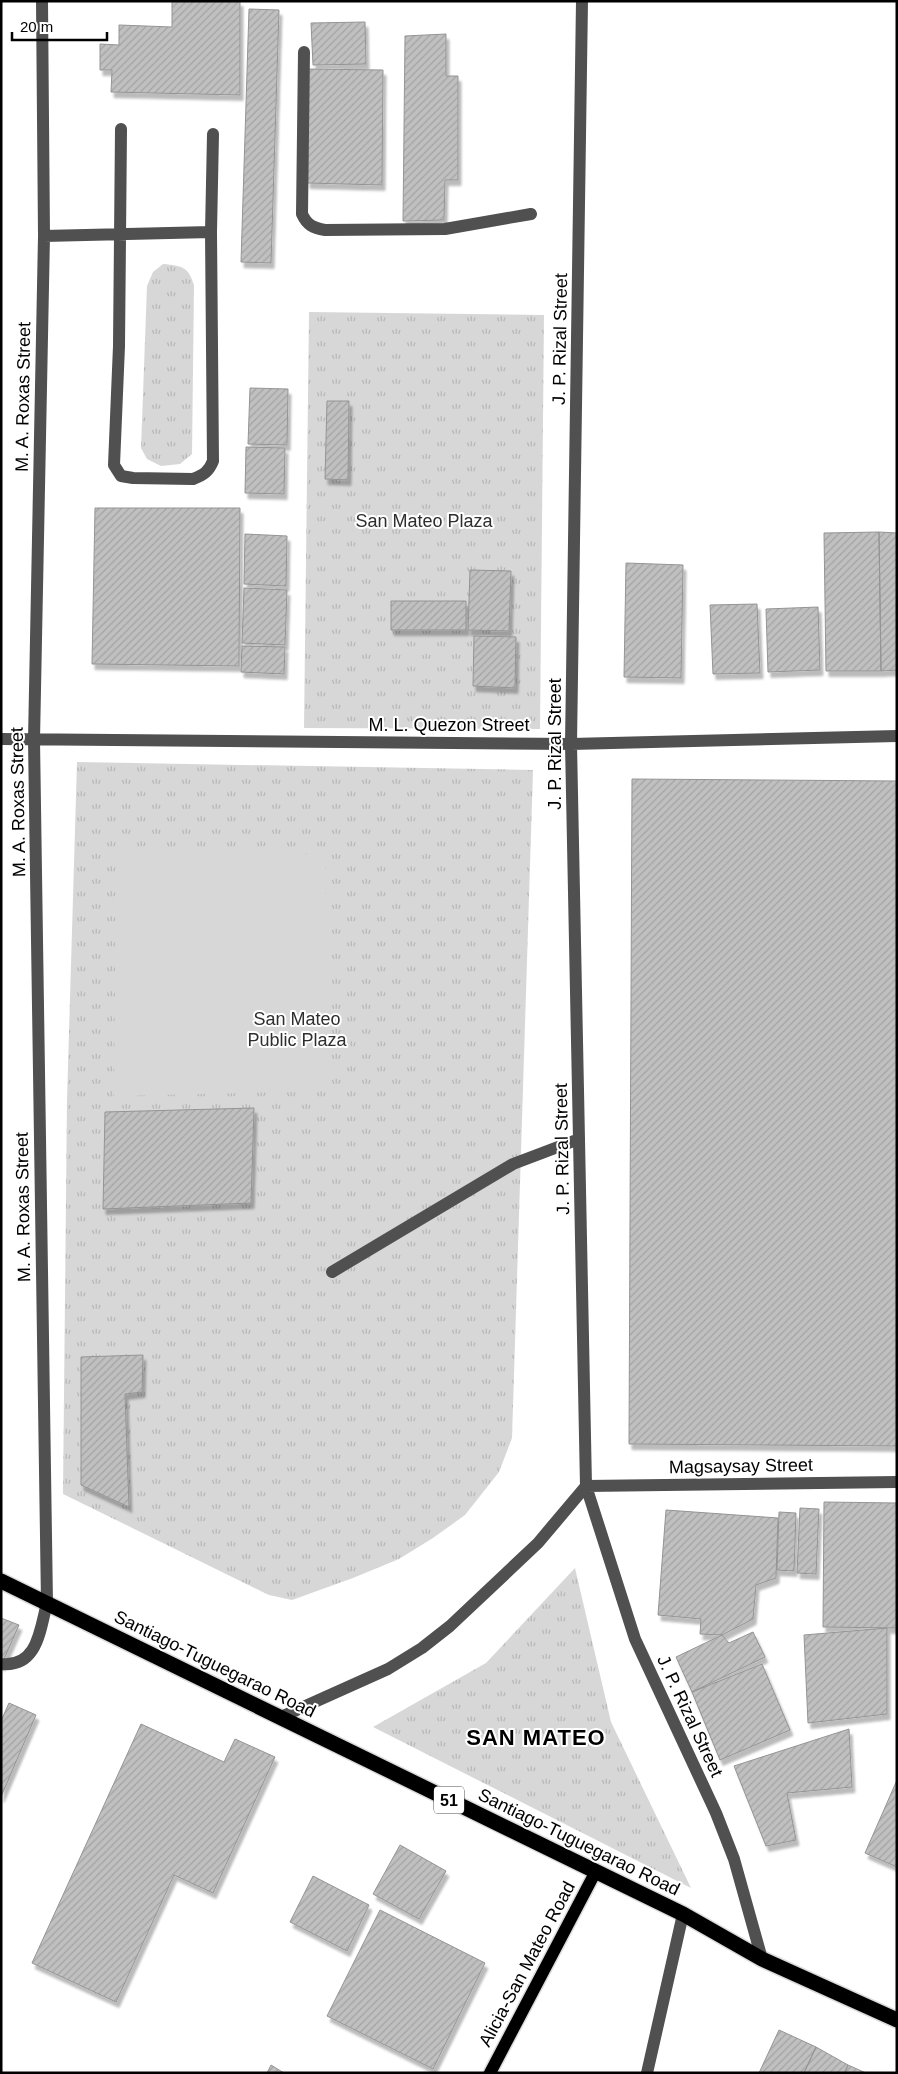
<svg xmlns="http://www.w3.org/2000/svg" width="898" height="2074" font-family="Helvetica,sans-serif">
<defs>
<pattern id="park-tufts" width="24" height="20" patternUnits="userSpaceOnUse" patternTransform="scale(1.25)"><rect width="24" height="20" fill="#d7d7d7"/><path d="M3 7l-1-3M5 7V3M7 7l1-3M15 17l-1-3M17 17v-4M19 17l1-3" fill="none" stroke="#b7b7b7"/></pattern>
<pattern id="building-hatch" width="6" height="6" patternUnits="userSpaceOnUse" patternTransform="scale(1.25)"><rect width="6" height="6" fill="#c0c0c0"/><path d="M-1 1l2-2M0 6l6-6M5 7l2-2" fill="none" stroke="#a3a3a3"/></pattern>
<filter id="shadow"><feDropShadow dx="3" dy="5.5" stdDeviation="1" flood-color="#0004"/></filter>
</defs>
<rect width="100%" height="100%" fill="#fff"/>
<path fill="url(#park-tufts)" d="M163,264c19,2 25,2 31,21l-2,169 -12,10 -19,2 -14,-7 -6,-11 6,-162 6,-14z
M309,312l235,3 -4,414 -236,-1z
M77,762l456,8 -21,668 -13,34 -34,43 -32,23 -34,21 -46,19 -61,22 -23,-5 -206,-101 4,-394z
M575,1568l36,154 80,166 -318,-161 113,-64z"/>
<path fill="#d7d7d7" d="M116,847l209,8 1,236 -212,5z"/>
<path fill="url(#building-hatch)" stroke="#949494" filter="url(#shadow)" d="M172,1h68v94l-129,-3 1,-22h-12v-26l19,1v-20l53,2z
M249,9l30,1 -8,253 -30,-1z
M365,22l1,42 -53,1 -2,-42z
M446,34v42h12v104h-13l-1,40 -41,1 2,-185z
M308,69l75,1 -1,115 -75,-2z
M250,388l38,1 -1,56 -39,-1z
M327,401h22l-1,79 -23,-1z
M246,447l39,1 -1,46 -39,-1z
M95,508h145l-1,158 -147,-2z
M879,532l18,1v137l-16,1z
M879,532l2,139h-55l-2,-138z
M245,534l42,2 -1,50 -42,-2z
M626,563l57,2 -2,113 -57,-1z
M470,570l41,1 -2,60 -41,-1z
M244,588l43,2 -2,55 -43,-2z
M391,601h75v29h-75z
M757,604l3,69 -47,1 -3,-69z
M818,607l2,63 -52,2 -2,-63z
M474,636l42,1 -1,51 -42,-2z
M242,646l43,1 -1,27 -43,-2z
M632,779l265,2v665l-268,-2z
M254,1108l-3,95 -148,6 2,-97z
M143,1355l-1,37 -17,2 4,113 -48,-22v-128z
M824,1502l73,1v125l-74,-1z
M800,1508l19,1 -3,65 -19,-1z
M666,1510l112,8 -2,60 -20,7 -3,34 -31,16 -22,-1 1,-15 -43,-4z
M779,1512l17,1 -2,58 -17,-1z
M1,1618l18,7 -18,41z
M887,1628v86l-79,9 -4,-88z
M753,1632l12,25 -73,35 -16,-35 46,-22 7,8z
M762,1664l28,66 -70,30 -28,-68z
M9,1703l27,12 -35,82v-76z
M141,1724l83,38 11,-23 40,18 -62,136 -39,-18 -58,127 -84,-39z
M849,1729l3,58 -65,6 9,47 -30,6 -32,-80z
M897,1780v87l-32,-14z
M400,1845l46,26 -27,48 -46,-25z
M313,1876l56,29 -22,46 -57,-29z
M380,1910l105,53 -52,106 -106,-53z
M779,2030l37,17 -12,26h-45z
M816,2047l32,18 -4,8h-40z
M271,2065l13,8h-17z
M848,2065l18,8h-21z"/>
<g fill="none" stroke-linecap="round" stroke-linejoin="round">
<g stroke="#dbdbdb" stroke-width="15">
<path id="major" d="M490,2073l106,-202"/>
</g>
<g stroke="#dbdbdb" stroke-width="18">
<path id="highway" d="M1,1581l682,333 79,45 135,61"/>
</g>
<path stroke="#505050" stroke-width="12" d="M582,1l-11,743 15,742 49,153 81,174 18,46 28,100
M304,52l-2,162c5,11 11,14 23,16l120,-1 86,-15
M121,129l-2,217 -5,119 7,11 12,2 60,1c11,-4 16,-8 20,-18l-2,-229 2,-98
M44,236l167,-4
M1,739l570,5 326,-8
M332,1272l181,-108 66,-25
M586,1486l311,-4
M1,1664c37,4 39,-35 46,-61l-13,-863 10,-504 -2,-235
M281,1717l107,-48 34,-21 28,-22 88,-83 48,-57
M647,2073l36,-159"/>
<use href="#major" stroke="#000" stroke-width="12"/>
<use href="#highway" stroke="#000" stroke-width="15"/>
</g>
<g text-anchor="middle" stroke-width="4" stroke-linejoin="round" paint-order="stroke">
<rect fill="#fff" stroke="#4c4c4c" stroke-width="1" x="434" y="1786.5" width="30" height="27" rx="4"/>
<g font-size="16" font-weight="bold" fill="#000">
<text x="449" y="1806">51</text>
</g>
<g font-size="18" fill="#000" stroke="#fff">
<text transform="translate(560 339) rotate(-89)" y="6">J. P. Rizal Street</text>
<text transform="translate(23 397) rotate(-89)" y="6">M. A. Roxas Street</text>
<text x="449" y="731">M. L. Quezon Street</text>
<text transform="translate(555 744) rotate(-90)" y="6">J. P. Rizal Street</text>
<text transform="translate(18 802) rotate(-91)" y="6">M. A. Roxas Street</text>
<text transform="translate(562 1149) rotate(-91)" y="6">J. P. Rizal Street</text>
<text transform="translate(23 1207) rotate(-91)" y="6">M. A. Roxas Street</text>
<text transform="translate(741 1466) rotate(-1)" y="6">Magsaysay Street</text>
<text transform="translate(215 1664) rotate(26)" y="6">Santiago-Tuguegarao Road</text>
<text transform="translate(690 1716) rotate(65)" y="6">J. P. Rizal Street</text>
<text transform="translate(579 1842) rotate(26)" y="6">Santiago-Tuguegarao Road</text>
<text transform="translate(527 1964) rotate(-62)" y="6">Alicia-San Mateo Road</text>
</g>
<g font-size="18" fill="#2e2e2e" stroke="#fff">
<text x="424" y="527">San Mateo Plaza</text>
<text x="297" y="1025">San Mateo<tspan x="297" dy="21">Public Plaza</tspan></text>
</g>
<g font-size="22" font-weight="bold" letter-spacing="1" fill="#000" stroke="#fff">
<text x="536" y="1745">SAN MATEO</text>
</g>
</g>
<rect width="898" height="2074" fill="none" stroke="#000000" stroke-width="5"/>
<path d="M12 32v8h95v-8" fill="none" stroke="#000000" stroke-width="2.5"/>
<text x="20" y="32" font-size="15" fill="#000000" stroke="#ffffff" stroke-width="4" paint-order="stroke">20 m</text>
</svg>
